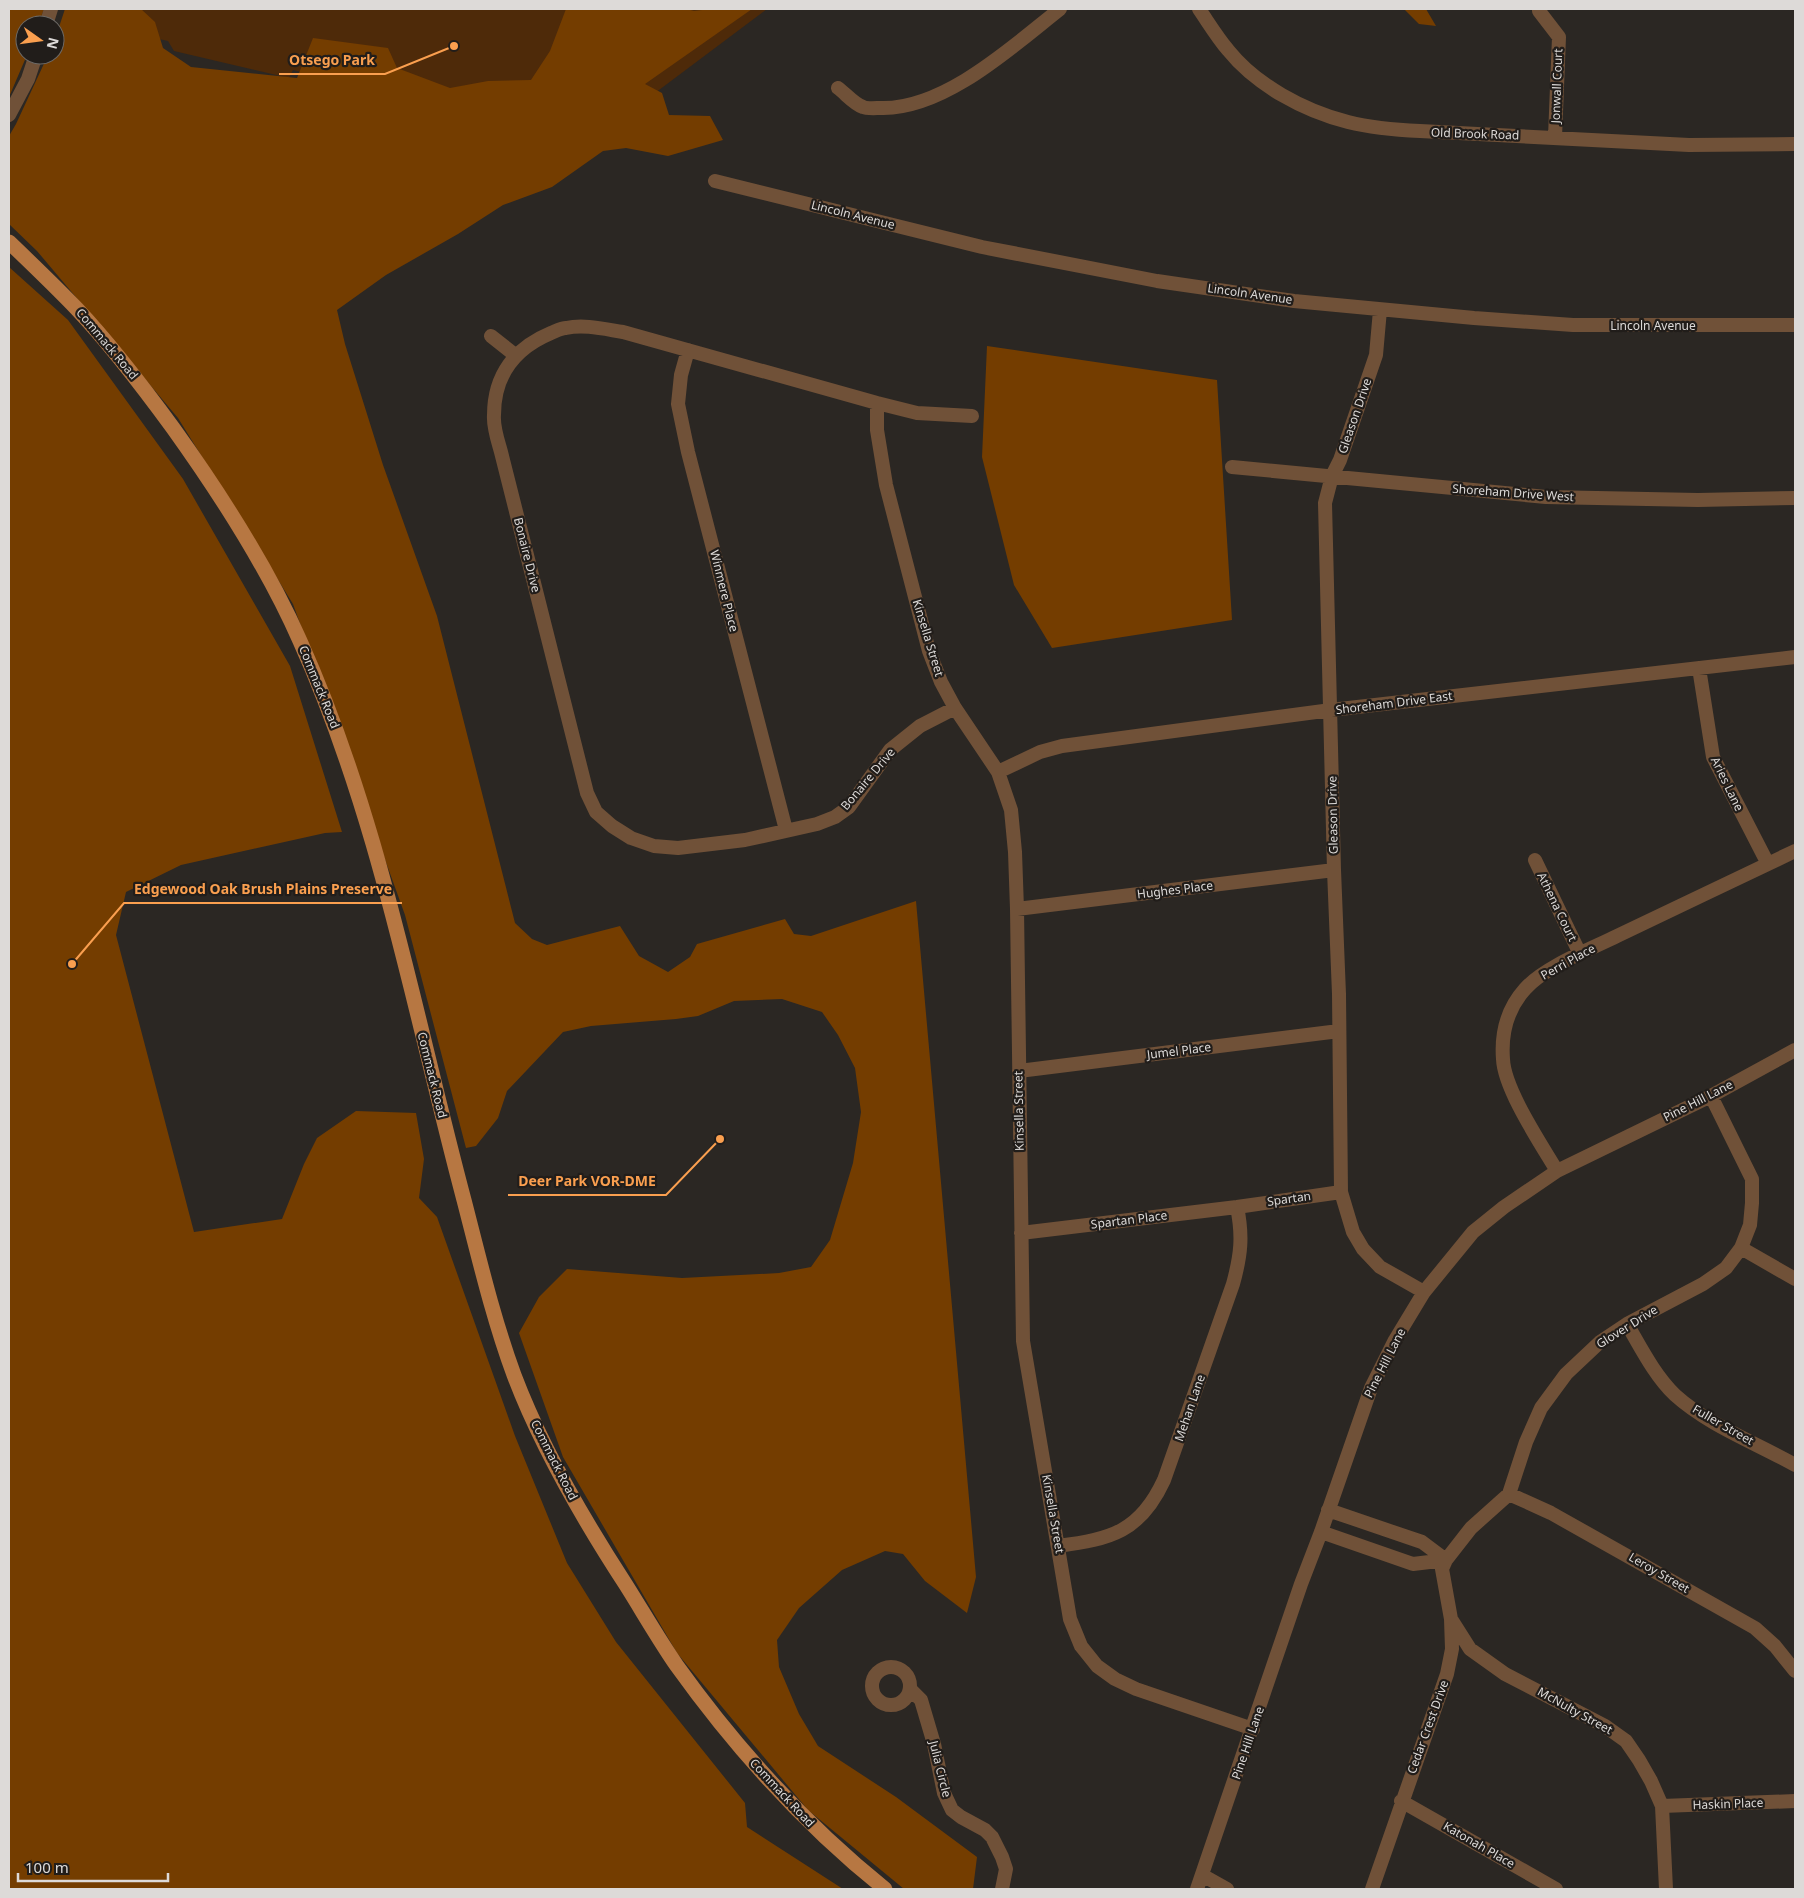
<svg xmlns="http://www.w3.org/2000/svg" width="1804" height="1898" font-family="'Noto Sans',sans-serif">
<rect width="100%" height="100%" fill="#2b2723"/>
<path fill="#4e2a09" d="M65,9h702l-176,132 -298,-71 -4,8 -115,-27 -6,-10 -105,-24z"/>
<path fill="#743d00" d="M9,9h35l-6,16h-13v30h2l-18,42z
M65,9h76l14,13 8,26 28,19 106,11 16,-40 75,10 9,20 53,20 38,-7 43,-1 19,-29 16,-42h121l7,2 16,-2h42l-107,75 17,9 7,22 41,1 13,24 -55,16 -42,-8 -23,3 -51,36 -49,18 -45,29 -72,41 -49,35 8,34 38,121 54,151 78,307 17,16 15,6 73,-19 19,30 29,16 22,-15 7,-13 88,-25 9,15 17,2 105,-35 60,676 -9,36 -42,-32 -22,-27 -18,-3 -43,19 -43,38 -22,32 2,27 20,47 19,32 78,51 81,60 -4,32h-69l-96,-79 -131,-157 -114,-196 -44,-124 20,-36 28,-28 115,9 97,-5 32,-6 19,-27 23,-77 8,-51 -6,-44 -17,-33 -16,-23 -40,-13 -48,2 -36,15 -22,3 -85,7 -28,6 -56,59 -9,27 -22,28 -10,2 -61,-233 -112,-311 -115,-186 -141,-167 -28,-27v-88l7,-12 32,-69h7v-16z
M1404,9h22l10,17 -17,-2z
M9,267l59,53 115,159 107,187 52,166 -17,1 -144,32 -55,27 -10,43 78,297 88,-13 22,-55 13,-26 39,-27 60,2 8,46 -5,39 18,19 78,219 52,127 49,79 129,161 2,24 96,62h-834z
M987,346l230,34 15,240 -180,28 -38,-63 -32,-128z"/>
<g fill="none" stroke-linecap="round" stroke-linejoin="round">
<path stroke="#705138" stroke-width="14" d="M1199,9c9,13 18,28 29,41 28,35 76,61 120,72 24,6 48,8 72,9l269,14 106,-1
M1539,11l20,26 -4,100
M46,25l5,-16
M838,88c8,6 16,16 25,19 4,2 13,1 19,1 63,1 131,-62 178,-99
M9,115l19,-36 8,-24
M715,181l267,66 175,34 137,20 180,17 99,7h222
M1380,310l-4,45 -36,105 -8,16 -7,27 9,367 5,124 2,198 12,40 10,17 17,18 44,25
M491,336l24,19
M688,350l-7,25 -3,29 10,48 98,378
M877,403v27l9,55 43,166 12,31 14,26 43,64 13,38 4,42 2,57 6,432 47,278 11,27 16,20 18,13 21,10 117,40
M1232,467l314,30 152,3 97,-2
M1699,668l14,89 55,107
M955,708l-35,18 -30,24 -41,57 -14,10 -18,7 -72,16 -67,8 -24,-2 -23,-8 -19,-12 -16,-14 -9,-19 -86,-341c-3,-11 -8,-25 -7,-37 0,-40 21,-67 57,-82 5,-2 10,-5 15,-5 18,-4 38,1 57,4l254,71 40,10 55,3
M998,772l42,-20 22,-6 269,-36 464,-53
M1535,860l45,94
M1017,909l317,-39
M1019,1071l320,-40
M1557,1171c-16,-27 -53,-82 -54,-112 -2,-26 5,-51 22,-70 19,-22 66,-40 92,-53 59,-28 119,-57 178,-85
M1021,1233l216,-26 104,-15
M1741,1248l54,31
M1627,1324c14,24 28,52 48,71 33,30 81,48 120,70
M1509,1494l42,19 204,115 20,18 20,25
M1328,1510l94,32 24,18
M1321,1532l92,32 33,-4
M1058,1546c53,-7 82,-14 106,-66l69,-196c8,-29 10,-48 4,-77
M1451,1619l19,30 35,25 100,52 21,15 13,19 12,21 11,25 4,83
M872 1686a19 19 0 1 1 38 0a19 19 0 1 1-38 0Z
M910,1689l11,11 13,44 10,49 8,17 9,7 24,13 7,7 10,20 4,12 -4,20
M1401,1801l155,88
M1662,1806l133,-5
M1202,1875l25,14
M1197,1889l104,-305 20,-52 50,-144 24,-48 29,-48 49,-60 31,-25 53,-36 154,-75 84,-46
M1372,1889l75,-215 5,-25 -1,-30 -9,-50 4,-9 25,-32 38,-34 17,-52 15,-34 25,-34 34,-32 27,-18 76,-40 23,-16 15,-20 9,-23 2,-22v-24l-41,-83"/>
<path stroke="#b77742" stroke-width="15" d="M9,242c23,22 46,44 68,67 35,37 66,78 96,119 48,67 94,138 127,213 80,178 114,372 164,559 15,58 29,118 50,175 28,74 69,144 112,210 17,27 33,55 51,81 61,85 127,158 208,223"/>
</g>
<g text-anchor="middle" stroke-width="4.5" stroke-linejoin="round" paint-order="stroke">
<g font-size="12" fill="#dddad8" stroke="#211d1a">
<text transform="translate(1557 86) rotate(-88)" y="4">Jonwall Court</text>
<text transform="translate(1475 134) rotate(2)" y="4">Old Brook Road</text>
<text transform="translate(853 215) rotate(14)" y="4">Lincoln Avenue</text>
<text transform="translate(1250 294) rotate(8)" y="4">Lincoln Avenue</text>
<text x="1653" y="330">Lincoln Avenue</text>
<text transform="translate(107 344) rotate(50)" y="4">Commack Road</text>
<text transform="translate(1355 416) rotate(-71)" y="4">Gleason Drive</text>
<text transform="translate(1513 493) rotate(4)" y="4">Shoreham Drive West</text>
<text transform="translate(527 555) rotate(76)" y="4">Bonaire Drive</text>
<text transform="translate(724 591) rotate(76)" y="4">Winmere Place</text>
<text transform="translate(928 638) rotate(73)" y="4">Kinsella Street</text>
<text transform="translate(319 687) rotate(68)" y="4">Commack Road</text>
<text transform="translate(1394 703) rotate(-7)" y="4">Shoreham Drive East</text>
<text transform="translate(868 779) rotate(-50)" y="4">Bonaire Drive</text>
<text transform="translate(1727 784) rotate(64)" y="4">Aries Lane</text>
<text transform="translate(1333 815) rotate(-91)" y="4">Gleason Drive</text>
<text transform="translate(1175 890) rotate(-7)" y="4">Hughes Place</text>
<text transform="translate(1557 907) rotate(64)" y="4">Athena Court</text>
<text transform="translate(1568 962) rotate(-29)" y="4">Perri Place</text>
<text transform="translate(1179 1051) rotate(-7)" y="4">Jumel Place</text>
<text transform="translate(432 1075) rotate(76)" y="4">Commack Road</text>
<text transform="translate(1698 1101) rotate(-27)" y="4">Pine Hill Lane</text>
<text transform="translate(1019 1111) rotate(-91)" y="4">Kinsella Street</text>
<text transform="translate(1289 1199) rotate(-8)" y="4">Spartan</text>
<text transform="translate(1129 1220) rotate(-7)" y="4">Spartan Place</text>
<text transform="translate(1627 1327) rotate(-32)" y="4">Glover Drive</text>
<text transform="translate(1385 1363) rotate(-63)" y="4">Pine Hill Lane</text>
<text transform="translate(1190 1408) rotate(-71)" y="4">Mehan Lane</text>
<text transform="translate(1723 1425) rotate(30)" y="4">Fuller Street</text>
<text transform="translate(554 1460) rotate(63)" y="4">Commack Road</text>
<text transform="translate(1053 1514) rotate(80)" y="4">Kinsella Street</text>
<text transform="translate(1659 1573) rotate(30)" y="4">Leroy Street</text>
<text transform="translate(1575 1711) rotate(29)" y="4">McNulty Street</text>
<text transform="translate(1428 1727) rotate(-70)" y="4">Cedar Crest Drive</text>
<text transform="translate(1248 1743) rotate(-71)" y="4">Pine Hill Lane</text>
<text transform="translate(940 1769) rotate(76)" y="4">Julia Circle</text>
<text transform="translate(782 1793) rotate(47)" y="4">Commack Road</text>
<text transform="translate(1728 1804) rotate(-2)" y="4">Haskin Place</text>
<text transform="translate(1479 1845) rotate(30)" y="4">Katonah Place</text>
</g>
</g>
<path fill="none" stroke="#fa9f4f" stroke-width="2" d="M454 46L385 74H279M72 964L124 903H402M720 1139L666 1195H508"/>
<g fill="#fa9f4f" stroke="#211d1a" stroke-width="2">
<circle cx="454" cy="46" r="5"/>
<circle cx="72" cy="964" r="5"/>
<circle cx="720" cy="1139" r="5"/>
</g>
<g font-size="14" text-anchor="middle" font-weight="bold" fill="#fa9f4f" stroke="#211d1a" stroke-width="4.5" stroke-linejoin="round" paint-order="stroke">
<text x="332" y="65">Otsego Park</text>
<text x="263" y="894">Edgewood Oak Brush Plains Preserve</text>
<text x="587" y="1186">Deer Park VOR-DME</text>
</g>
<rect width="1804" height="1898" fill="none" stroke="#dddad8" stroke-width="20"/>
<g transform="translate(40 40) rotate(104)"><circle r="24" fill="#211d1a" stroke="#6c6966"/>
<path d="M0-4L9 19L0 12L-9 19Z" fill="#fa9f4f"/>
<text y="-8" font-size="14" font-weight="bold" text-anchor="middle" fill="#dddad8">N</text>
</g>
<path d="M18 1873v8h150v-8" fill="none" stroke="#dddad8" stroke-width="2.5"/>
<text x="25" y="1873" font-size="15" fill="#dddad8" stroke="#211d1a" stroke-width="4" paint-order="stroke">100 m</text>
</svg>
